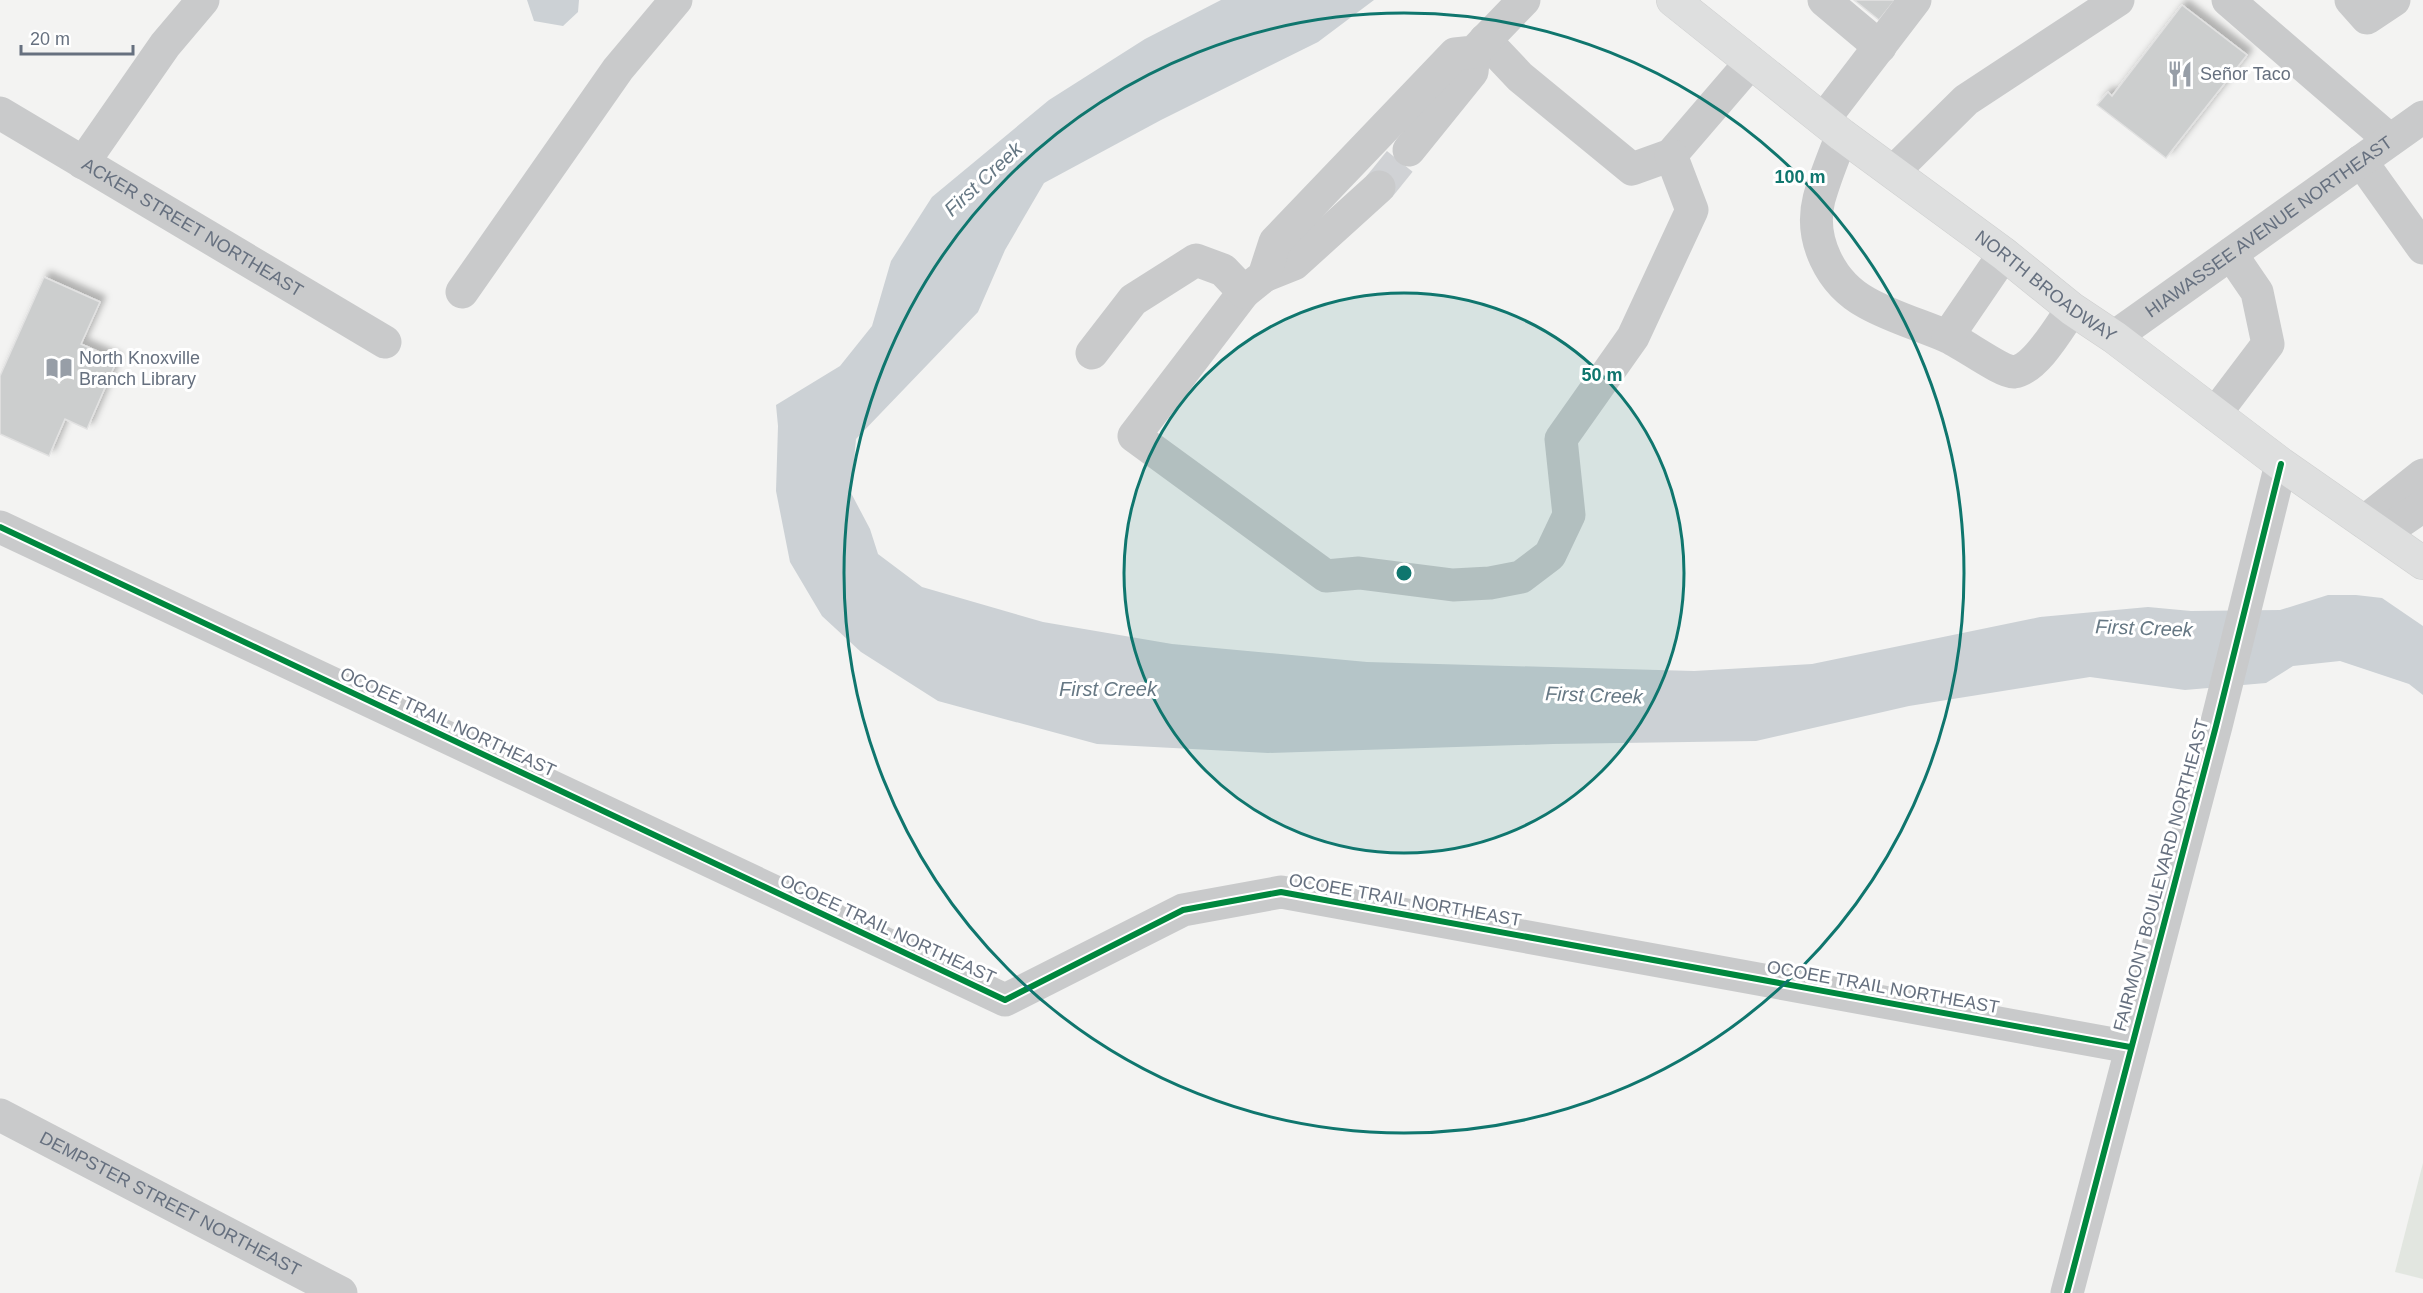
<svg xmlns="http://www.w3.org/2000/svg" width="2423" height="1293" font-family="Arial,sans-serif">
<defs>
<filter id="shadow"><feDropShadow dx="5.5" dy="-5.5" stdDeviation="3" flood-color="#0004"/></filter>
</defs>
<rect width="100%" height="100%" fill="#f3f3f2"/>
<path fill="#e2e6e0" d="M2423,1163v116l-28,-7z"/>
<path fill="#ccd1d5" d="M527,0h52l-1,12 -15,14 -29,-5z
M1221,0h153l-56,42 -157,78 -117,63 -39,67 -27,62 -122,127 -5,54 19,36 8,25 44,33 121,35 129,22 195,18 327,9 118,-7 228,-47 108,-10 43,4 89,-1 48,-15h28l26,3 41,28v69l-14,-11 -69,-23 -47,5 -27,17 -81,7 -95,-13 -181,29 -153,35 -203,3 -285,9 -171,-9 -159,-43 -77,-49 -39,-36 -32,-54 -14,-71 2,-65 -2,-21 64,-39 32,-40 19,-65 41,-64 117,-97 96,-61z"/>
<path fill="#cccece" stroke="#e2e2e2" stroke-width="1.5" filter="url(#shadow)" d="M1854,0h41l-16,20z
M2182,5l65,50 -81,103 -69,-53 11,-13 4,4z
M44,277l56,25 -19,42 36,16 -30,69 -22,-10 -16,37 -49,-22v-58z"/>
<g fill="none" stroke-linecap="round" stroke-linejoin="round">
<path stroke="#d0d2d5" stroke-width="33" stroke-dasharray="33 16" stroke-linecap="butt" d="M1379,187l30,-37"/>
<g stroke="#cfd0d0" stroke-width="34">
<g id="major">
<path id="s4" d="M1673,0l169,135 162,119 68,55 42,28 167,127 142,99"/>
</g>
</g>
<g stroke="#c9cacb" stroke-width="33">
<path d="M1824,0l56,47"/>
<path d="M2228,0l162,140"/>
<path d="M2351,0l16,18 27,-18"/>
<path d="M1485,40l35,37 112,92 39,-14 80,-93"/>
<path id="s1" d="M0,113l385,229"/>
<path d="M1824,119l91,-119"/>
<path d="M1842,135c-8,21 -17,42 -23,64 -10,40 11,84 48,104 25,14 53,22 79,33 15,6 57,37 68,36 22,-3 46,-46 58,-63"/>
<path d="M1409,150l63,-78 2,-20"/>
<path d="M2361,161l62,87"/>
<path d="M83,163l82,-118 38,-45"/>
<path d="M1894,171l72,-71 152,-100"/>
<path d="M1264,276l30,-12 85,-77"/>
<path d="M462,292l156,-223 58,-69"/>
<path d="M1244,292l-110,144 192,140 33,-3 94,12 37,-2 31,-6 29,-22 19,-40 -8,-76 72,-102 59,-127 -21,-55"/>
<path d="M1948,336l56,-82"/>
<path id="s2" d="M2114,337l309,-220"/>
<path d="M1092,353l41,-53 63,-40 27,10 21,22 20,-16 11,-34 180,-188 19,-2 50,-52"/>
<path d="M2215,414l53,-70 -11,-52 -26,-38"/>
<path d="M2364,522l59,-47"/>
<path d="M0,527l1005,473 178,-90 98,-18 849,155"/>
<path d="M2382,534l41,-28"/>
<path id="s3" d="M0,1115l341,178"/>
<path d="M2067,1293l149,-567 65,-262"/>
</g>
<use href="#major" stroke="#dedfdf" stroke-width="33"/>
<g stroke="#fff" stroke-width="10">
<path id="cycleway" d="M0,527l1005,473 178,-90 98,-18 849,155
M2067,1293l149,-567 65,-262"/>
</g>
<use href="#cycleway" stroke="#00873e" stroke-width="6"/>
</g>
<circle cx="1404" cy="573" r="280" fill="#0f766e" fill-opacity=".12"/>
<g fill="none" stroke="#0f766e" stroke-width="3">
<circle cx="1404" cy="573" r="280"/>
<circle cx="1404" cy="573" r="560"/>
</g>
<defs>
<g id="restaurant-bare" transform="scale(2.07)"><path d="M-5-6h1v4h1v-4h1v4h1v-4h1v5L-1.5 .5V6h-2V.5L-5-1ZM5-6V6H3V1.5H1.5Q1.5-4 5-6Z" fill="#979ea7" stroke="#fff" stroke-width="2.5" paint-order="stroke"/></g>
<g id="library-bare" transform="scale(2.07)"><path d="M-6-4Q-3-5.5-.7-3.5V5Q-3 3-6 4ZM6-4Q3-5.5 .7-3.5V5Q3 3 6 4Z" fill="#979ea7" stroke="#fff" stroke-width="2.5" paint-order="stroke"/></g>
</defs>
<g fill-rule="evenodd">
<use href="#restaurant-bare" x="2180" y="74"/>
<use href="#library-bare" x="59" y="368"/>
</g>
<g text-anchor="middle" stroke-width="6" stroke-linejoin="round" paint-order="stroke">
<g font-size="18" fill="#66707f" stroke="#fff" text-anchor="start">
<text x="2200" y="80">Señor Taco</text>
<text x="79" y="364">North Knoxville<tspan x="79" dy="21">Branch Library</tspan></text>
</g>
<g font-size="18" fill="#66707f" stroke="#fff">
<text dy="6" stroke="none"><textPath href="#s2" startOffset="190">HIAWASSEE AVENUE NORTHEAST</textPath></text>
<text dy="6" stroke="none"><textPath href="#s1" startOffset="224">ACKER STREET NORTHEAST</textPath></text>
<text dy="6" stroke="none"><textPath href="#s4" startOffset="470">NORTH BROADWAY</textPath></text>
<text transform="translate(448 722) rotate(25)" y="6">OCOEE TRAIL NORTHEAST</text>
<text transform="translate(2161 875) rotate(-75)" y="6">FAIRMONT BOULEVARD NORTHEAST</text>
<text transform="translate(1405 900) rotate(10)" y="6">OCOEE TRAIL NORTHEAST</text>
<text transform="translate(888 929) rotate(25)" y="6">OCOEE TRAIL NORTHEAST</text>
<text transform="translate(1883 987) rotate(10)" y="6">OCOEE TRAIL NORTHEAST</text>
<text dy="6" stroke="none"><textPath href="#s3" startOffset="192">DEMPSTER STREET NORTHEAST</textPath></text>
</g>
<g font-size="20" font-style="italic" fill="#667884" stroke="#fff">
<text transform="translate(983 179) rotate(-43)" y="7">First Creek</text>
<text transform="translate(2144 628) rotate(2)" y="7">First Creek</text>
<text x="1108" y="696">First Creek</text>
<text transform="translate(1594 695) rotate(2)" y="7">First Creek</text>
</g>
</g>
<circle cx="1404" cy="573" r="9" fill="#0f766e" stroke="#fff" stroke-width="3"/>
<g font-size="18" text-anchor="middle" font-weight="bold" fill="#0f766e" stroke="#fff" stroke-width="6" stroke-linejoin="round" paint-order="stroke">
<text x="1800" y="183">100 m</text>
<text x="1602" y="381">50 m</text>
</g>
<path d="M21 45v9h112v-9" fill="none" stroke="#66707f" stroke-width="3"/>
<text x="30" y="45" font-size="18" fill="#66707f" stroke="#ffffff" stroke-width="4.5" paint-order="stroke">20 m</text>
</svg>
